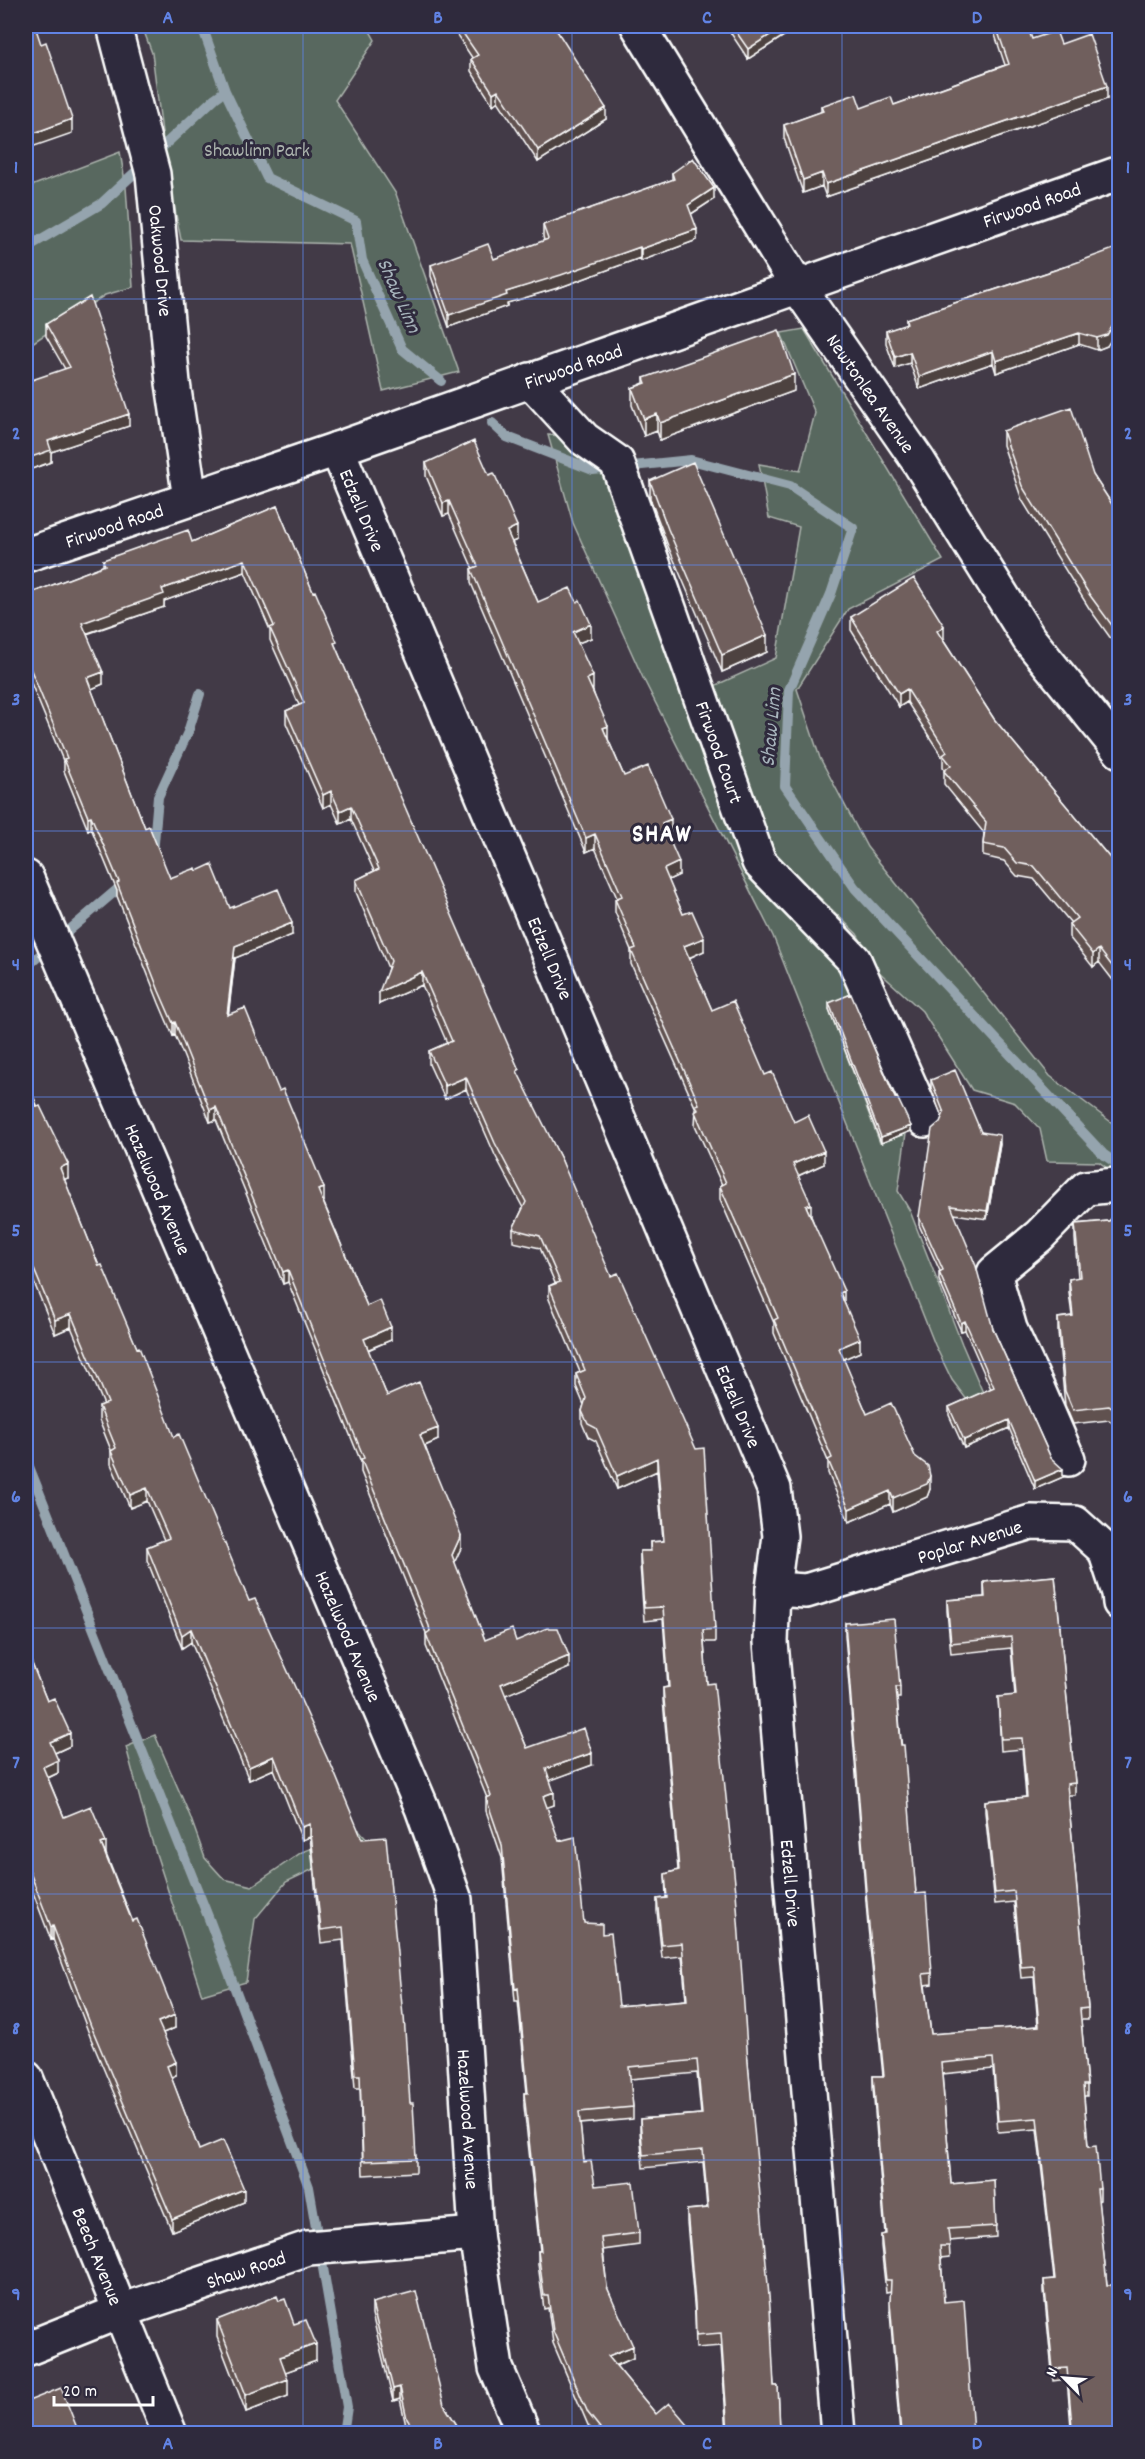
<svg xmlns="http://www.w3.org/2000/svg" width="1145" height="2459" font-family="Dekko,sans-serif">
<rect width="100%" height="100%" fill="#423a47"/>
<filter id="ink" filterUnits="userSpaceOnUse"><feTurbulence type="fractalNoise" baseFrequency=".0167" numOctaves="2"/><feDisplacementMap in="SourceGraphic" scale="12" xChannelSelector="R" yChannelSelector="G"/><feConvolveMatrix kernelMatrix="1 2 1 2 8 2 1 2 1" color-interpolation-filters="sRGB"/></filter>
<g filter="url(#ink)">
<path fill="#59685e" stroke="#acb4ae" stroke-width="1.5" d="M142,26h225l8,14 -40,60 61,94 63,178 -76,19 -33,-147 -169,-4 -15,-76 -14,-111z
M120,152l6,35 7,100 -28,8 -79,52v-159z
M804,329l139,231 -95,49 -51,80 23,69 47,89 183,229 69,52v49l-20,-15 -52,-1 -7,-32 -25,-26 -43,-13 -50,-79 -45,-41 -20,-36 -85,-83 -58,-165 62,-28 23,-131 -30,-9 -10,-54 41,7 15,-58 -34,-80z
M548,435l18,1 43,46 141,387 87,87 18,43 -26,10 51,134 26,-10 -8,58 12,20 52,133 22,51 -17,5 -15,-20 -17,-35 -162,-409 -130,-258 -70,-155z
M155,1735l35,81 15,42 19,21 28,7 50,-34 57,-22 11,12 -84,40 -31,37 -9,63 -44,13 -54,-166 -22,-82z"/>
<g fill="none" stroke-linecap="round" stroke-linejoin="round">
<path stroke="#95a4ae" stroke-width="10" d="M202,26l23,65 42,87 89,43 6,39 40,89 39,32
M26,248l75,-44 114,-106 10,-7
M492,423l15,14 86,33 98,-10 99,26 63,42 -22,66 -42,96 -4,96 70,102 248,266 17,12
M153,854l5,-57 30,-65 12,-38
M26,967l100,-85
M26,1459l183,460 100,268 38,220 -4,27"/>
<g stroke="#fff" stroke-width="38">
<g id="minor">
<path id="s1" d="M114,26l39,148 20,209 17,116"/>
<path id="s2" d="M638,26l160,261 121,175 110,177 91,112"/>
<path id="s3" d="M530,380l54,59 33,23 142,400 95,98 71,160"/>
<path id="s4" d="M337,449l437,1040 6,47 -7,53 -2,53 67,792"/>
<path id="s5" d="M26,555l311,-106 783,-276"/>
<path id="s6" d="M26,877l396,931 33,92 21,334 20,134 28,66"/>
<path d="M1068,1459l-32,-74 -26,-56 -16,-56 45,-37 47,-48 30,-3 4,2"/>
<path id="s7" d="M773,1589l33,2 225,-69 44,1 30,27 14,43 1,10"/>
<path id="s8" d="M26,2078l144,356"/>
<path id="s9" d="M26,2349l95,-38 187,-63 168,-14"/>
</g>
</g>
<use href="#minor" stroke="#2f2a3d" stroke-width="33"/>
</g>
<path fill="#605150" stroke="#fff" stroke-width="1.5" fill-rule="evenodd" d="M451,26h103l52,93 -68,43 -40,-61 -5,4 -22,-34v-12h2z
M726,26h67v4l-45,29z
M994,26h33l5,13 29,5 46,55 -281,98 -4,-11 -19,7 -19,-55v-13l37,-13v-6l40,2 33,-3 111,-40 -11,-33z
M672,173l42,26 -23,15 6,26 -56,21 -1,-3 -79,29 -54,16v3l-58,21 -18,-51v-11l63,-6 50,-18 -1,-5v-11l129,-45z
M1064,267l43,79 -10,4 -18,-6 -83,29 -3,-10 -74,26 -9,-26 -15,5 -9,-25v-12l20,-6v-6z
M46,324l83,102 -78,26v10l-25,9 39,-102 -19,-33z
M644,378l150,13 -134,49 -3,-9 -13,5 -12,-31v-17l12,-5z
M1003,431l90,44 26,40v135l-30,-42 -67,-108 -19,-55z
M426,463l91,77 -5,2 26,60 53,36 -13,5 30,96 16,37 47,56 -4,2 12,41 -11,5 15,34 21,37 -15,7 23,52 53,65 29,47 30,42 -26,12 13,40 33,86 16,50 -17,7 24,55 63,75 -3,8 -34,15 -3,-8 -41,18 -21,-49v-12l-54,-128v-10l-54,-124v-13l2,-1 -27,-60 1,-16 -65,-145v-14l-16,-38v-13l2,-1 -22,-50 -9,4 -115,-269v-14h2l-24,-55 -6,2 -17,-40z
M650,481l117,171 -45,20 -54,-126 -18,-48z
M277,506l60,144 182,427 43,84 153,468v13h-11l3,42 41,378 26,324h4l2,47h-53l-6,-87 -25,2 -1,-33 -8,-93v-12l20,-2 -4,-46 -60,6 -3,-37v-12l61,-5 -4,-41 -67,6 3,28v12l-53,5 4,38 11,24 44,47v12l-36,5 4,37 26,71 -17,8 40,48 39,19h-101l-6,-8 -35,-82 -5,-35 -4,1 -6,-45v-13h2l-16,-145v-13h3l-9,-92h-3l-13,-143 -16,-47v-13h1l-61,-152v-13l-65,-161v-10l-73,-180 -5,2 -67,-164 -6,2 -35,-87 -2,1 -14,-33 -42,-107v-5l-26,-63 -3,2 -24,-59v-8l-38,-92v-76l77,-29v-6l89,-18zM245,572l25,58v10l29,65 -13,6v12l37,85 8,-4 9,20 11,-5 23,52 -18,9v12l32,76 -9,36 43,-19 25,58 -18,8v13l16,35 21,-10 29,66 28,53 -10,21v13l27,6 15,35 -6,3v13l31,73 -4,2v12l8,19 -2,6v12l6,14 8,4 21,48 40,-18 6,70 -13,1v9h-10v13l4,57 19,-2 5,68 -5,1v12l15,170 -13,4 1,24 -9,1v12l5,47 20,-2 4,44 -67,6 -17,-72 -18,-11 -37,-116 7,-2 -4,-25 42,-15 -65,-17 -22,-53 64,-27 -53,-27 -31,-1 -31,-78 7,-14 -36,-102 13,-6 -51,-44 -19,-46 23,-10 -24,-34 -44,-105h1l-96,-187 7,-56 57,-23 -62,-27 -33,-37 -27,7 -25,-50 -54,-139 12,-5 -16,-50 77,-27v-6z
M851,617l93,22 -1,1 51,79 125,150v119l-20,-26 -6,5 -24,-30v-13l2,-1 -37,-44 -17,-3 -13,-15 -21,-5v-12l1,-11 -40,-49v-13h1l-2,-3v-10l-36,-56 -8,5 -48,-77z
M829,1003l66,95 16,33 -30,12 -52,-134z
M26,1079l42,99 -4,1 35,87 38,82 273,755 6,56v13l-53,3 -3,-87h-5l-12,-148 -22,3 -11,-106 -8,3 -28,-71 -25,11 -58,-138 -9,6 -35,-88v-13l17,-7 -17,-39 -17,7 -19,-44v-14l-12,-30v-14l5,-1 -33,-78 -16,7 -29,-71z
M931,1080l50,52 19,12 -13,75 -33,-5 39,115 58,129 12,19 -28,12 -26,-61 -45,20 -15,-33v-8l42,-18 -26,-59 -4,1 -22,-51v-8l1,-1 -21,-46v-8l23,-100 -11,-29z
M1119,1218v211l-10,-9 -36,4 -8,-19 -7,-73v-14l14,-2 -3,-23v-14l9,-1 -3,-39v-15l34,-3z
M1055,1576l20,207v12h-7l20,213v12h-7l6,65v11h-3l4,51 12,42v11l-2,1 9,84 10,53v11h-2l4,84h-59v-5l11,-1 -4,-48 -14,2 -9,-90v-11l10,-1 -17,-150 -39,3 -5,-63 -51,5 9,110 43,-4 2,57 -47,4 1,16 -9,1 3,44 29,131h-73l-10,-120 1,-22 -5,1 -5,-46v-11l4,-1 -12,-146v-12h10l-15,-149 -23,-292v-12l55,64v11h-3l19,196 16,79v11l-7,1 6,49 107,-8 -4,-49 -13,1 -7,-76 -19,2 -10,-92v-11l41,-4 -4,-48 -21,2 -3,-54 17,-1 -4,-48 -60,6 -4,-43v-11l37,-3v-15z
M26,1649l21,52 23,45 -15,7 3,20 -10,5 16,39 42,37 69,174 -12,5 13,42 -5,2 28,73 45,52 -72,29 -81,-192 -38,-100 -2,1 -25,-66z
M279,2301l37,60 -31,11 3,24 -42,16 -29,-75v-17z
M372,2303l72,102 18,28h-53l-2,-3 -7,-31 -7,2 -21,-87z"/>
<path fill="#4e4241" stroke="#fff" stroke-width="1.5" d="M784,26h9v4l-45,29v-10z
M1107,86v13l-281,98v-13z
M498,90v11l-5,4v-12z
M606,108v11l-68,43v-12z
M72,119v14l-46,16v-13z
M822,173v13l-19,7v-13z
M714,188v11l-26,17v-11z
M697,229v11l-56,21v-12z
M640,247v11l-79,29 -54,16v3l-58,21v-12l57,-23z
M1119,316v12l-12,18 -10,4v-12z
M1079,333v11l-83,29v-12z
M993,351v12l-74,26v-12z
M910,352v11l-15,5v-11z
M794,374v17l-134,49v-17z
M129,414v12l-78,26v10l-25,9v-12l22,-18z
M657,414v17l-13,5v-17z
M449,501v13l-6,2v-13z
M517,526v14l-10,4v-13z
M245,560v12l-81,29v6l-82,28v-12l80,-34z
M591,624v14l-18,7v-13z
M944,626v13l-7,4v-12z
M767,635v17l-45,20v-17z
M103,672v12l-16,7v-13z
M593,676v13l-6,3v-13z
M907,689v13l-8,5v-13z
M608,726v14l-5,-12z
M331,791v13l-8,4v-13z
M351,806v13l-11,5v-13z
M91,816v12l-3,2v-13z
M671,819v13l-9,4v-13z
M595,834v14l-9,4v-14z
M679,862v13l-15,7v-13z
M292,923v12l-57,23 -8,69v-12l8,-69z
M704,938v13l-20,9v-14z
M1099,949v13l-6,5v-13z
M422,972v13l-43,19v-12z
M175,1022v13l-2,1v-13z
M466,1077v12l-21,10v-13z
M216,1107v13l-6,2v-12z
M911,1126v5l-30,12v-6z
M1000,1135v9l-13,75v-8z
M824,1151v13l-31,14v-14z
M68,1164v14l-8,3v-13z
M324,1188v13l-6,2v-13z
M811,1204v13l-5,-11z
M288,1270v12l-5,2v-12z
M844,1291v13l-4,-11z
M71,1314v13l-16,7v-14z
M965,1321v9l-4,1v-8z
M391,1327v13l-27,11v-12z
M860,1339v13l-21,9v-13z
M1009,1420v8l-45,20v-8z
M438,1428v12l-18,8v-13z
M657,1458v13l-40,18v-13z
M1063,1469v8l-28,12v-8z
M930,1476v13l-3,8 -34,15v-14z
M147,1488v13l-17,7v-13z
M890,1491v13l-41,18v-13z
M461,1535v13l-9,20v-13z
M191,1629v13l-9,6v-13z
M569,1656v12l-68,29v-13z
M70,1733v13l-20,9v-13z
M592,1753v12l-46,17v-13z
M274,1756v13l-25,11v-13z
M58,1760v13l-15,7v-13z
M554,1792v13l-11,4v-13z
M310,1824v13l-8,3v-13z
M106,1842v13l-5,-11z
M53,1926v13l-2,1v-13z
M175,2015v13l-17,7v-13z
M176,2062v13l-9,4v-13z
M244,2189v13l-72,29v-12z
M316,2344v17l-36,13v-17z
M633,2346v12l-25,11v-13z
M288,2379v17l-42,16v-17z
M400,2387v12l-7,2v-12z"/>
<path fill="#705e5d" stroke="#fff" stroke-width="1.5" fill-rule="evenodd" d="M26,26h9l6,18 5,-2 26,77 -46,17z
M458,26h96l52,82 -68,42 -40,-60 -5,3 -22,-34 7,-4z
M732,26h52l-36,23z
M996,26h31l5,13 24,-8 5,13 28,-10 18,52 -281,98 -4,-11 -19,7 -19,-55 39,-14 -2,-5 35,-12 5,14 30,-11 3,8 115,-41z
M693,158l21,30 -26,17 9,24 -56,20 -1,-2 -79,28 -55,17 1,3 -58,20 -18,-50 57,-21 6,15 54,-20 -5,-14 131,-46 -2,-6z
M1119,247v69l-12,19 -10,3 -18,-5 -83,28 -3,-10 -74,26 -9,-25 -15,5 -9,-26 21,-7 -1,-5 158,-52z
M90,297l39,117 -81,27 3,9 -25,9v-77l44,-15 -24,-43z
M779,330l15,44 -134,49 -3,-9 -13,5 -12,-31 14,-5 -2,-5z
M1071,407l22,68 26,40v120l-30,-41 -67,-108 -19,-55z
M474,441l15,34 5,-2 23,53 -10,5 31,71 32,-14 7,14 3,-2 11,24 -18,8 20,44 -6,3 21,47 -5,2 21,48 24,-10 23,53 -9,4 17,39 -15,7 19,45 9,-3 12,27 -20,8 28,64 21,-9 32,74 7,-3 22,50 14,-7 16,36 -31,13 18,40 -5,2 38,85 -4,2 20,46 -21,9 28,66 24,-11 24,53 13,10 2,10 -3,8 -34,14 -3,-7 -41,18 -21,-49 4,-2 -58,-138 4,-2 -58,-132 6,-3 -31,-71 3,-2 -2,-5 3,-1 -68,-154 5,-2 -21,-49 7,-3 -27,-62 -9,4 -115,-269 7,-3 -29,-65 -6,2 -17,-40z
M693,462l74,173 -45,20 -54,-126 -18,-48z
M277,506l36,86 2,-1 22,51 -3,1 185,427 -2,1 45,90 49,115 7,-3 78,176 8,-1 11,181 -12,1 4,54 7,-1 22,209 12,170 22,245 4,79h4l2,44h-3v3h-49l-7,-100 -25,2 -1,-32 -8,-93 21,-2 -5,-58 -60,5 -3,-36 62,-5 -5,-54 -68,7 4,40 -54,5 5,50 7,-1 4,25 38,-4 6,51 -38,5 6,49 26,59 -25,10 48,58 13,-11 26,30h-91l-16,-20 -35,-82 -5,-35h-4l-6,-45h3l-17,-158h4l-10,-105 -3,1 -13,-144 -16,-47 5,-2 -65,-162 4,-3 -1,-5 -68,-167 3,-1 -76,-188 -5,2 -67,-165 -6,3 -35,-88 -2,1 -14,-32 -42,-108 2,-1 -28,-66 -3,1 -24,-58 3,-1 -41,-100v-63l79,-30 -2,-5 85,-30 4,12zM245,560l29,66 -4,2 34,75 -18,8 37,84 8,-4 9,20 11,-5 28,63 -23,11 35,81 -12,31 43,-20 30,69 -23,10 16,35 21,-9 29,66 31,59 -13,27 27,7 20,46 -11,4 36,84 -9,4 10,24 -4,13 6,13 8,4 21,48 40,-18 7,83 -14,1 1,9h-11l4,57 19,-1 6,80 -6,1 16,182 -14,4 2,24 -10,1 5,46 20,-2 5,57 -68,6 -8,-73 -9,1v-10l-18,-1 -9,-86 -16,4 -16,-45 11,-4 -8,-23 46,-16 -8,-25 -57,20 -26,-64 68,-28 -11,-28h-11l-31,13 -4,-12 -27,11 -33,-85 9,-20 -41,-100 18,-7 -19,-46 -32,14 -23,-57 27,-12 -11,-27 -13,6 -49,-116 6,-2 -41,-99 -4,2 -34,-83 -18,7 8,-69 57,-23 -14,-34 -48,19 -18,-44 -15,7 -1,-3 -26,10 -21,-52 -4,2 -58,-150 16,-6 -21,-49 82,-29 -2,-5z
M914,578l30,48 -7,5 57,88 125,150v106l-20,-26 -6,5 -24,-30 8,-6 -43,-52 -17,-3 -13,-15 -21,-4 3,-22 -42,-51 7,-6 -8,-10 4,-3 -40,-63 -8,5 -48,-77z
M851,994l44,104 2,-1 14,29 -30,11 -52,-134z
M955,1070l26,62 19,3 -13,76 -36,-5 25,60 17,63 58,129 12,11 -28,12 -26,-61 -45,20 -15,-33 45,-20 -29,-66 -4,2 -22,-51 4,-2 -24,-53 13,-88 8,-7 4,-9 -13,-33z
M26,1079l11,28 3,-1 28,58 -8,4 39,98 3,-1 35,83 2,-1 35,90 5,-3 70,167 6,-2 74,163h1l32,77 24,-2 17,179h1l6,87h3l3,56 -53,2 -3,-86h-5l-12,-148 -22,3 -11,-106 -8,3 -28,-71 -25,11 -58,-138 -9,6 -35,-88 22,-9 -22,-50 -17,7 -19,-44 5,-3 -17,-42 9,-3 -37,-89 -16,6 -29,-70z
M1115,1214l4,4v196l-10,-8 -36,4 -8,-19 -7,-73 15,-2 -4,-37 11,-2 -5,-53 34,-3z
M1055,1576l20,207 -8,1 21,224 -8,1 7,76h-4l5,62 8,-1 4,43h-3l10,96h5l5,53h-3l5,59v36h-58l-1,-5 12,-1 -5,-59 -14,1 -9,-89 11,-1 -18,-161 -39,3 -5,-63 -52,5 10,121 43,-4 2,46 -48,3 2,17h-10l4,56 20,-2 9,133h-72l-11,-131 1,-22h-5l-5,-45 5,-1 -13,-158h11l-16,-160 -23,-293 49,-4 6,68h-4l5,58h3l12,149 10,-1 6,80 -9,1 8,60 108,-8 -5,-60 -13,1 -7,-76 -19,2 -10,-92 42,-4 -5,-59 -21,1 -3,-42 18,-2 -5,-58 -60,6 -4,-43 38,-3 -1,-15z
M26,1649l21,52 7,-3 16,35 -20,9 8,18 -15,7 21,50 27,-11 15,36 -5,2 31,77 5,-2 38,96 -17,7 18,40 -9,4 32,84 24,-10 21,49 -72,30 -81,-193 -38,-100 -2,1 -25,-65z
M416,2291l28,114 18,28h-46l-9,-14 -7,-32 -7,2 -21,-86z
M277,2296l2,5 6,-2 9,25 12,-4 10,24 -36,13 8,22 -42,16 -29,-75z
M61,2388l18,45h-53v-31z"/>
</g>
<path fill="none" stroke="#6183e4" stroke-width="1.5" stroke-opacity="0.55" d="M303,26v2408M572,26v2408M842,26v2408M26,299h1094M26,565h1094M26,831h1094M26,1097h1094M26,1362h1094M26,1628h1094M26,1894h1094M26,2160h1094"/>
<g text-anchor="middle" stroke-width="6" stroke-linejoin="round" paint-order="stroke">
<g font-size="20" fill="#acb4ae" stroke="#2f2a3d">
<text x="257" y="156">Shawlinn Park</text>
</g>
<g font-size="20" fill="#fff" stroke="#2f2a3d">
<text dy="7" stroke="none"><textPath href="#s5" startOffset="1065">Firwood Road</textPath></text>
<text dy="7" stroke="none"><textPath href="#s1" startOffset="240">Oakwood Drive</textPath></text>
<text dy="7" stroke="none"><textPath href="#s5" startOffset="579">Firwood Road</textPath></text>
<text dy="7" stroke="none"><textPath href="#s2" startOffset="435">Newtonlea Avenue</textPath></text>
<text dy="7" stroke="none"><textPath href="#s4" startOffset="66">Edzell Drive</textPath></text>
<text dy="7" stroke="none"><textPath href="#s5" startOffset="93">Firwood Road</textPath></text>
<text dy="7" stroke="none"><textPath href="#s3" startOffset="428">Firwood Court</textPath></text>
<text dy="7" stroke="none"><textPath href="#s4" startOffset="552">Edzell Drive</textPath></text>
<text dy="7" stroke="none"><textPath href="#s6" startOffset="339">Hazelwood Avenue</textPath></text>
<text dy="7" stroke="none"><textPath href="#s4" startOffset="1038">Edzell Drive</textPath></text>
<text dy="7" stroke="none"><textPath href="#s7" startOffset="204">Poplar Avenue</textPath></text>
<text dy="7" stroke="none"><textPath href="#s6" startOffset="825">Hazelwood Avenue</textPath></text>
<text dy="7" stroke="none"><textPath href="#s4" startOffset="1524">Edzell Drive</textPath></text>
<text dy="7" stroke="none"><textPath href="#s6" startOffset="1329">Hazelwood Avenue</textPath></text>
<text dy="7" stroke="none"><textPath href="#s8" startOffset="192">Beech Avenue</textPath></text>
<text dy="7" stroke="none"><textPath href="#s9" startOffset="234">Shaw Road</textPath></text>
</g>
<g font-size="21" font-style="italic" fill="#a7b4bc" stroke="#2f2a3d">
<text transform="translate(400 295) rotate(66)" y="7">Shaw Linn</text>
<text transform="translate(770 727) rotate(-85)" y="7">Shaw Linn</text>
</g>
<g font-size="26" font-weight="bold" letter-spacing="1.5" fill="#fff" stroke="#2f2a3d">
<text x="662" y="841">SHAW</text>
</g>
</g>
<rect width="1145" height="2459" fill="none" stroke="#2f2a3d" stroke-width="66"/>
<g transform="translate(1064 2378) rotate(295)" stroke="#2f2a3d" stroke-width="4.5" paint-order="stroke">
<path d="M0-4.5L10 22L0 15L-10 22Z" fill="#ffffff"/>
<text y="-9" font-size="16" font-weight="bold" text-anchor="middle" fill="#ffffff">N</text>
</g>
<path d="M54 2396v9h99v-9" fill="none" stroke="#ffffff" stroke-width="3"/>
<text x="63" y="2396" font-size="18" fill="#ffffff" stroke="#2f2a3d" stroke-width="4.5" paint-order="stroke">20 m</text>
<rect x="33" y="33" width="1079" height="2393" fill="none" stroke="#6183e4" stroke-width="2"/>
<g font-size="20" text-anchor="middle" font-weight="bold" fill="#6183e4">
<text x="168" y="23">A</text>
<text x="438" y="23">B</text>
<text x="707" y="23">C</text>
<text x="977" y="23">D</text>
<text x="16" y="173">1</text>
<text x="1128" y="173">1</text>
<text x="16" y="439">2</text>
<text x="1128" y="439">2</text>
<text x="16" y="705">3</text>
<text x="1128" y="705">3</text>
<text x="16" y="970">4</text>
<text x="1128" y="970">4</text>
<text x="16" y="1236">5</text>
<text x="1128" y="1236">5</text>
<text x="16" y="1502">6</text>
<text x="1128" y="1502">6</text>
<text x="16" y="1768">7</text>
<text x="1128" y="1768">7</text>
<text x="16" y="2034">8</text>
<text x="1128" y="2034">8</text>
<text x="16" y="2300">9</text>
<text x="1128" y="2300">9</text>
<text x="168" y="2449">A</text>
<text x="438" y="2449">B</text>
<text x="707" y="2449">C</text>
<text x="977" y="2449">D</text>
</g>
</svg>
